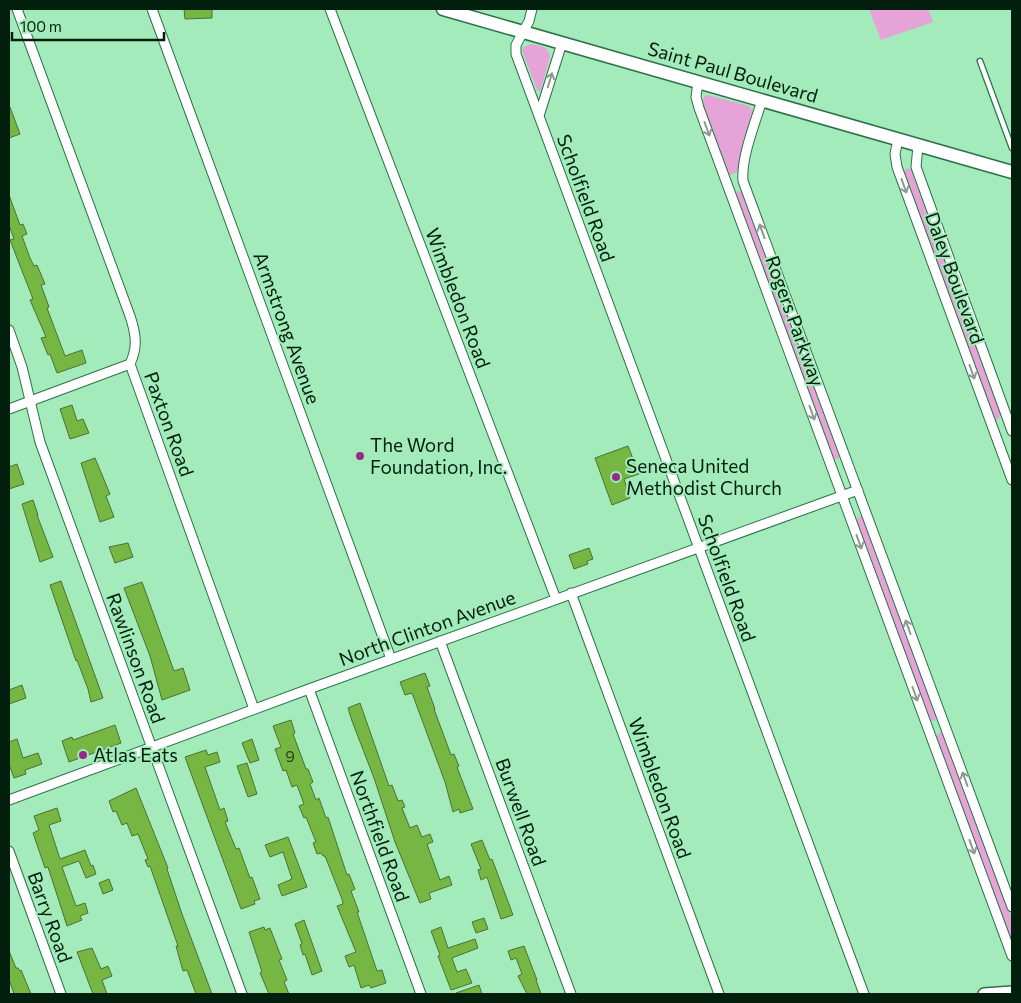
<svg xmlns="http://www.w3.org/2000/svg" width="1021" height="1003" font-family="Commissioner,sans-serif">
<rect width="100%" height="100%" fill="#a3ebba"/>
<path fill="#e5a3d7" d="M869,9h59l5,13 -52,18z
M531,44c9,2 18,2 19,13l-10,35 -3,-2 -15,-40 2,-3z
M708,95l41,11 4,6 -14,56 -2,4 -7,3 -2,-1 -25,-67 -1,-5 3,-6z
M907,168l4,2 90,245 -4,5 -3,-2 -91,-246z
M737,191l5,1 2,3 96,260 -2,4 -5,-1 -97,-262z
M862,516l75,201 -3,4 -4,-1 -74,-199 2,-4z
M940,732l3,2 69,186v23l-76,-206z"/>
<path fill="#75b742" stroke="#4d7134" d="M184,9h28v9l-27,1z
M10,107l10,27 -11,4v-30z
M9,195l11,30 3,-1 4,10 -5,2 8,22 4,8 3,-1 8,19 -4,1 8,22 -2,1 18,48 17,-6 4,13 -29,10 -7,-19 -2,1 -7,-17 5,-1 -16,-37 3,-1 -23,-59 4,-1 -5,-14z
M72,405l5,16 6,-2 6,14 -19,6 -10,-30z
M628,446l11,28 -15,5 6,19 -18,7 -17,-47z
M95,458l15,36 -4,2 8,21 -14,5 -19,-59z
M17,464l7,20 -15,5v-22z
M33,500l5,15h-1l16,42 -13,5 -18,-58z
M128,543l5,14 -18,6 -6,-16z
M589,548l4,11 -6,2 1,3 -14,5 -5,-14z
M61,581l42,117 -12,4 -3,-13 -11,-29 -1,1 -26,-76z
M142,582l32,89 9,-3 7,22 -28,10 -12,-44 -26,-68z
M425,673l5,13 -3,1 8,22h-1l17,46 3,-1 5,12 -2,1 16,42 -13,4 -1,-4 -6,3 -8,-30 -33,-89 -7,2 -5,-13z
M22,685l4,13 -17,6v-14z
M360,703l29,83 3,-1 6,16 4,-1 3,7 -3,1 8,20 7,-3 5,12 8,-3 3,8 -6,2 13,36 9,-4 3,9 -23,8 2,6 -11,4 -25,-61 -21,-64 -22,-57 -4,-13z
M291,720l4,13 -2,1 13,35h2l5,13 -3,2 6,16 3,-2 7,20 2,-1 19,58 2,-1 6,15 -4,2 8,21h-2l20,59 5,-1 4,13 -15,5 -2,-3 -8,3 -7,-23 -5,2 -4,-11 11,-4 -19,-46 6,-2 -1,-5 -17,-43h-2l-2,-3 -4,1 -4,-11 3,-1 -10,-25 -2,1 -5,-12 5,-2 -7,-19 -5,2 -6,-17 -3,1 -8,-22 6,-2 -8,-21z
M115,725l6,18 -52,19 -7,-21 10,-4 1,3z
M17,739l6,19 15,-5 4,11 -17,6 1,4 -12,4 -5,-14v-22z
M252,739l7,21 -9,3 -8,-20z
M206,750l2,5 9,-3 3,10 -15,5 15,43 4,-2 4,13 -3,1 11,27 3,-1 11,30 2,-1 8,22 -6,2 1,3 -14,5 -56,-152z
M247,763l10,31 -9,3 -11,-31z
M136,788l32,80 -1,1 15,45 30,80h-16l-9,-24 -4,1 -7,-25h2l-28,-80 -2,1 -3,-7 3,-1 -10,-25 -6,2 -5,-13 -5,2 -6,-14 -3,1 -4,-11z
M57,808l4,13 -12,4 11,34 25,-9 6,16 2,-1 3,9 -10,4 -7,-17 -17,6 14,39 9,-3 3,10 -8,3 2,4 -15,6 -19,-59 -3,1 -12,-35 6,-3 -5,-14z
M288,837l19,50 -25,9 -4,-11 14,-6 -9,-27 -13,5 -5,-12z
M482,840l8,20 2,-1 21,56 -12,4 -14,-42 -6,3 -3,-10 3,-1 -10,-25z
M109,879l4,11 -10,4 -4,-11z
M484,918l4,11 -12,4 -4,-11z
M304,920l18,51 -10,4 -7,-21 -2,1 -3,-10 2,-1 -7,-20z
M264,927l1,3 5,-2 12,31 -3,1 8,20 -3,2 5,12h-20l-9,-21 2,-1 -13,-40z
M441,927l7,21 27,-9 3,9 -26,10 5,14 9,-3 6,14 -21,7 -13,-34 2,-1 -9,-24z
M524,946l13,34h-1l5,14h-14l-9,-18 4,-2 -6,-16 -5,2 -3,-9z
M92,948l9,21 7,-3 4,10 -10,4 5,14h-14l-16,-42z
M9,951l7,17h2l2,3 1,-1 10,24h-17l-5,-15z
M479,985l3,9h-26v-1z"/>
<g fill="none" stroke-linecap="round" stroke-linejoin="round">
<g stroke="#2b7248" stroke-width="7">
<path id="service" d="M980,61l32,87"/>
</g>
<g stroke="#2b7248" stroke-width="11">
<path id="minor" d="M17,9l113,307c6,18 8,31 0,48l124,345
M152,9l239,650
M330,9l226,590
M532,9l-3,12 -13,24v9l348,940
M698,82l-2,15 3,11 313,848
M762,100c-7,24 -21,57 -19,81l269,726
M539,116l23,-73
M898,139l-3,15 2,13 115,313
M918,146l-2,21 96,264
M9,330l13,37 18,75 202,552
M9,409l121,-45
M571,593l148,401
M440,641l131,353
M309,689l112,305
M9,800l300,-111 549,-199
M9,851l52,143"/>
</g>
<g stroke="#2b7248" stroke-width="14">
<path id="tertiary" d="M984,994l28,-2"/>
</g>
<g stroke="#2b7248" stroke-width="15">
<path id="secondary" d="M443,9l569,163"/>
</g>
<use href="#service" stroke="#fff" stroke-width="4.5"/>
<use href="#minor" stroke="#fff" stroke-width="9"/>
<use href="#tertiary" stroke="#fff" stroke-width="11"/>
<use href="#secondary" stroke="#fff" stroke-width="12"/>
</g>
<defs><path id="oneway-shaft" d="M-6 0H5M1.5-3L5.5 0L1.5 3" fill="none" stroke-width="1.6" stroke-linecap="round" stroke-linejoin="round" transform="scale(1.25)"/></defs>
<g stroke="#8d9a93">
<use href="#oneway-shaft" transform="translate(550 80) rotate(-73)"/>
<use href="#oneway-shaft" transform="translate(707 129) rotate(70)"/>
<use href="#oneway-shaft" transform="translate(904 186) rotate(70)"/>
<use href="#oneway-shaft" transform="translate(762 231) rotate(-110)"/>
<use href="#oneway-shaft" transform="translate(972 372) rotate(70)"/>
<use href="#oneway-shaft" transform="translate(812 413) rotate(70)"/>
<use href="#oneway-shaft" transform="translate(859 542) rotate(70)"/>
<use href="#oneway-shaft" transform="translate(908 627) rotate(-110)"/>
<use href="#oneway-shaft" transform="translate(915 694) rotate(70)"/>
<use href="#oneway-shaft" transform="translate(965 779) rotate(-110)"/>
<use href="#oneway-shaft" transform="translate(972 847) rotate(70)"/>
</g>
<g fill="#982989" stroke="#a3ebba" stroke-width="2">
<circle cx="360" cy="456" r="5"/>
<circle cx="616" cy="477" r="5"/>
<circle cx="83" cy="755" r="5"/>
</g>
<g text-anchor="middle" stroke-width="4" stroke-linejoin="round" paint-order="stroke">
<g font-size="16" fill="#1f451b">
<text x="290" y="762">9</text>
</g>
<g font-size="19" fill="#021f0e" stroke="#a3ebba">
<text transform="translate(733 72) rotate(16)" y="7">Saint Paul Boulevard</text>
<text transform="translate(586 198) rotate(70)" y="7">Scholfield Road</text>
<text transform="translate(955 278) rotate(70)" y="7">Daley Boulevard</text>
<text transform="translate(458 298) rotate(69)" y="7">Wimbledon Road</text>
<text transform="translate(795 321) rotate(70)" y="7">Rogers Parkway</text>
<text transform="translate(287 328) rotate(70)" y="7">Armstrong Avenue</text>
<text transform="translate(169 424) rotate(70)" y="7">Paxton Road</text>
<text transform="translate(727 578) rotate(70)" y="7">Scholfield Road</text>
<text transform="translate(427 628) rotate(-20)" y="7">North Clinton Avenue</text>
<text transform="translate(136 658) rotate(70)" y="7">Rawlinson Road</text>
<text transform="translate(660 788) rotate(70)" y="7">Wimbledon Road</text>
<text transform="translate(521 812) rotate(70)" y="7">Burwell Road</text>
<text transform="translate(380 836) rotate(70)" y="7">Northfield Road</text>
<text transform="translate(50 917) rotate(70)" y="7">Barry Road</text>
</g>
<g font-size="19" fill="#021f0e" stroke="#a3ebba" text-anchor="start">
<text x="370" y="452">The Word<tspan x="370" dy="22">Foundation, Inc.</tspan></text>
<text x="626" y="473">Seneca United<tspan x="626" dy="22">Methodist Church</tspan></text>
<text x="93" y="762">Atlas Eats</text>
</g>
</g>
<rect width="1021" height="1003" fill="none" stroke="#021f0e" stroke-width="20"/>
<path d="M12 32v8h152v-8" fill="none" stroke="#021f0e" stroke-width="2.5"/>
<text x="20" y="32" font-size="15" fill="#021f0e" stroke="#a3ebba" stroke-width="4" paint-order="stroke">100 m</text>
</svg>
